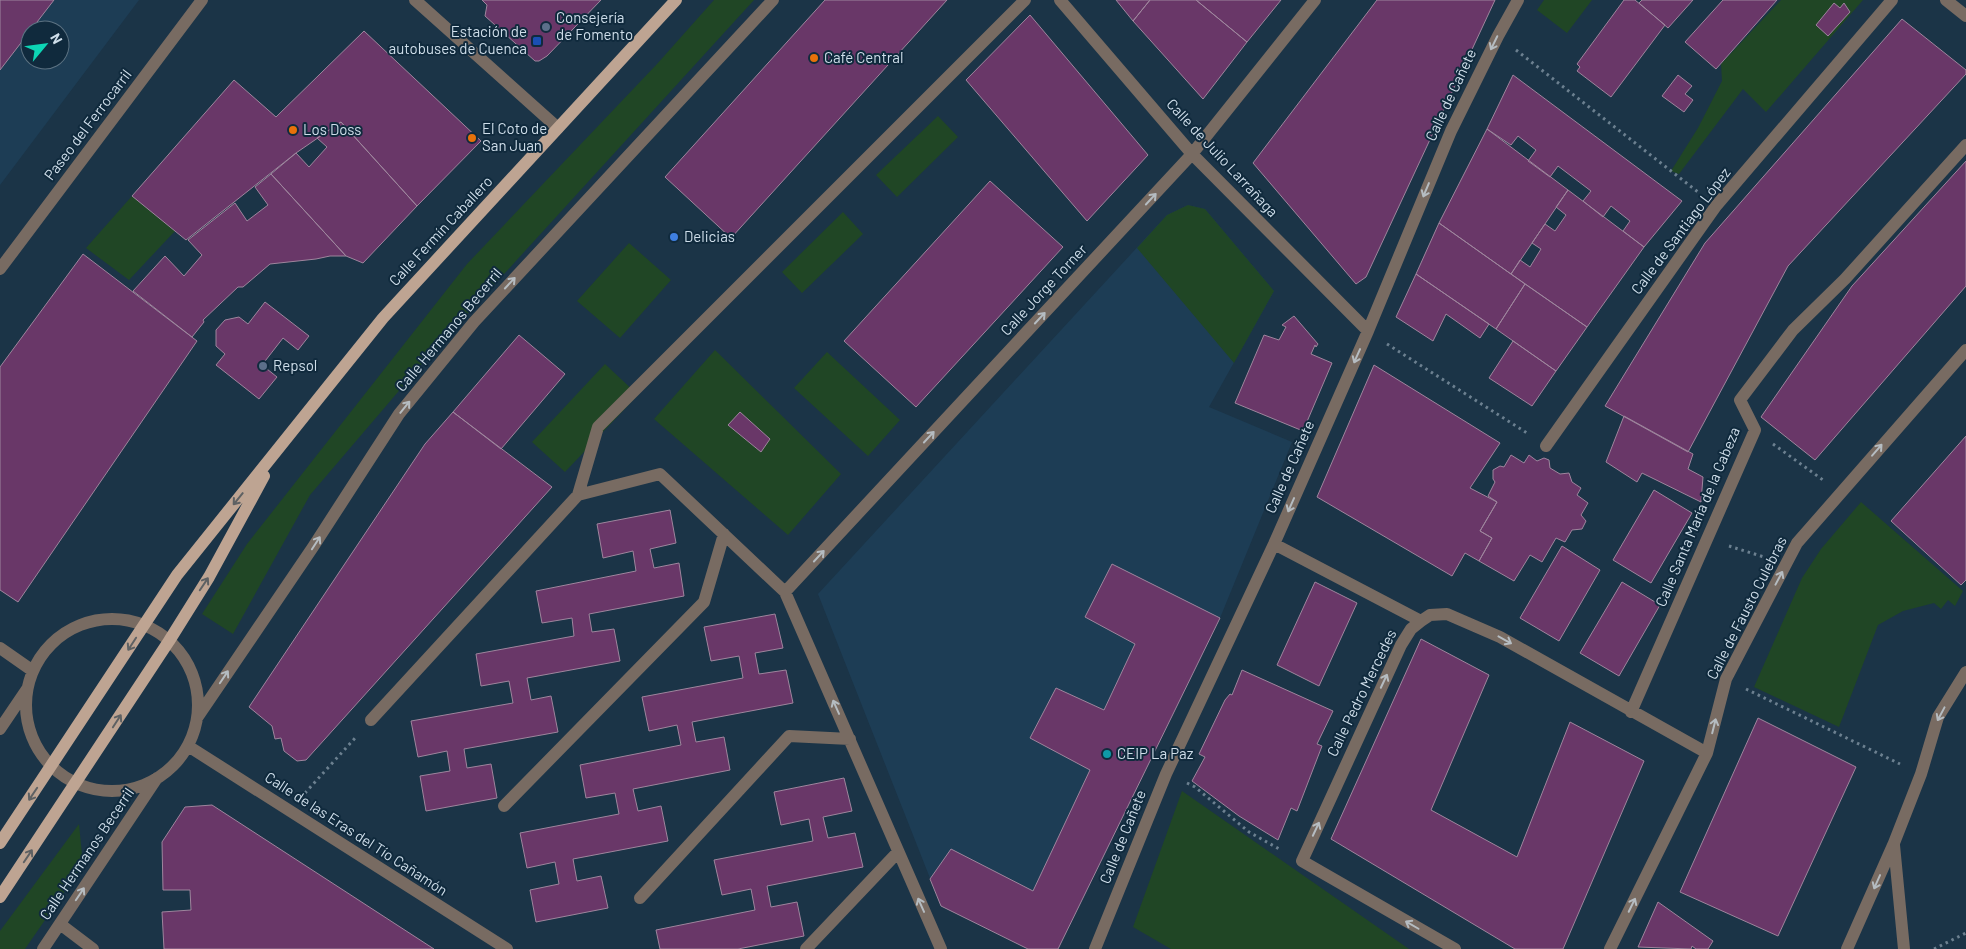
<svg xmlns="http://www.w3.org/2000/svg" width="1966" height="949" font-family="Barlow,sans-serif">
<rect width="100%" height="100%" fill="#1b3447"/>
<path fill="#1d3d55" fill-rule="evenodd" d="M0,0h139l-139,185zM30,30h30v30h-30z
M1188,205l17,4 69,82 -65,116 83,35 -72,176 -162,331 -117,-43 -123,-312 349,-379z"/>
<path fill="#204625" d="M714,0h40l-333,365 -111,130 -77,139 -31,-20 45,-70 220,-280 190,-200z
M1544,0h48l-25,33 -30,-23z
M1781,0h82l-97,112 -23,-23 -64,85 -8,-3 27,-43 24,-47 -1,-17z
M938,116l20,21 -61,60 -21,-22z
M132,196l43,35 -46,49 -43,-32z
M1188,205l17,4 69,82 -40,72 -97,-115 30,-33z
M843,212l20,22 -61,59 -20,-21z
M629,243l42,37 -51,58 -43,-37z
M715,350l126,124 -53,61 -134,-116z
M827,352l73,68 -32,36 -74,-68z
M605,364l33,31 -73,77 -33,-30z
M1861,502l102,89 -8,15 -7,-6 -7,9 -7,-6 -31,8 -25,14 -39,102 -85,-40 48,-109 19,-29z
M1182,791l227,158h-238l-38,-22z
M79,824l4,41 -58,84h-25v-18z"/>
<path fill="#693768" stroke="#9e859d" d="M0,0h54l-54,70z
M482,0h119l-54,56 -8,5h-4l-50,-45 2,-11z
M825,0h122l-216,238 -66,-61z
M1116,0h34l-17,21z
M1150,0h46l51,42 -44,57 -70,-78z
M1196,0h85l-34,42z
M1377,0h118l-129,277 -10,7 -103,-121z
M1624,0h11l30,25 -54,72 -34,-26 3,-4 -3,-3z
M1642,0h51l-25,28 -29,-25z
M1723,0h54l-61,69 -31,-27z
M1834,3l6,5 4,-5 6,9 -22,24 -12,-11z
M1030,15l118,140 -61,66 -121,-141z
M1902,19l64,51v4l-178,192 -100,186 -83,-46 100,-163z
M364,31l117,110 -64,65 -76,-84 -45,31 -110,87 -54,-44 102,-116 42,37z
M1513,75l169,126 -38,46 -21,-16 7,-10 -19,-15 -8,11 -20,-16 8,-10 -33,-25 -8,11 -22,-16 8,-11 -18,-14 -7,9 -24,-16z
M1678,75l14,11 -7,8 8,6 -9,12 -22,-16z
M341,122l76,84 -54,57 -17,-7 -75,-82 25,-21 13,14 18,-20 -10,-9z
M1487,129l81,61 -57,84 -72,-51z
M1966,161v125l-151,174 -54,-43 91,-131z
M271,174l75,82h-16l-14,3 -46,5 -27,23h-5l-35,33 1,2 -12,15 -59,-46 32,-35 19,20 18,-21 -14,-15 47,-37 12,18 21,-16 -13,-18z
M990,181l73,66 -147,160 -72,-66z
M1568,190l76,57 -57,80 -76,-53 9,-14 10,7 11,-18 -9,-6 13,-19 10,7 11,-16 -10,-8z
M1439,223l86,61 -29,45 -80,-55z
M83,254l114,87 -179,261 -18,-12v-223z
M1416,274l73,50 -9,14 -34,-24 -13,27 -37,-24z
M1525,284l62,43 -31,44 -60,-42z
M265,302l44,34 -11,14 -15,-12 -21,27 15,12 -18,22 -43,-34 9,-11 -9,-8v-16l9,-10 14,-3 9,7z
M1294,316l24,28 -2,3 -1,-2 -4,9 21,9 -29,68 -68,-28 29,-68 15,5 7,-13 -4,-2z
M519,335l46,39 -64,75 -48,-37z
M1513,341l43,30 -24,35 -43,-28z
M1374,365l126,78 -30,45 27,14 -17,29 12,7 -13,23 -14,-8 -13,23 -135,-79z
M453,412l99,75 -246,273 -9,1 -13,-10 -3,-13 -6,1 -3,-13 -23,-19 176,-263z
M740,412l30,27 -9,13 -33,-27z
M1624,416l69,38 -5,15 15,8 -2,25 -59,-29 -5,9 -31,-20z
M1966,436v144l-5,5 -70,-64z
M1511,455l13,8 5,-8 8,6 7,-3 5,2 1,8 10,6 9,-1 3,9 9,6 -4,7 11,8 -7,12 5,6 -4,8 -10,1 -7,12 -9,-4 -14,24 -12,-7 -16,26 -35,-20 13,-23 -12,-7 17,-29 -9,-6 7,-14 -2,-3v-9l7,-4 4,1z
M1654,490l38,23 -41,70 -38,-23z
M670,510l6,33 -26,6 4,19 25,-5 5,33 -95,18 3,18 22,-3 6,32 -93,17 4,22 20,-4 7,36 -94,17 3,19 24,-4 6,34 -71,13 -6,-35 30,-5 -3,-20 -29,6 -7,-36 102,-18 -4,-22 -28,5 -5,-32 98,-18 -2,-18 -30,5 -6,-32 100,-20 -3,-20 -30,7 -6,-34z
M1562,546l38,24 -41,71 -39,-23z
M1112,564l108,54 -162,331h-30l-87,-43 -11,-27 21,-30 82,42 57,-121 -60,-32 26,-50 48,22 31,-66 -50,-27z
M1315,582l42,21 -38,83 -42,-21z
M1622,582l38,23 -41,71 -39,-23z
M775,614l8,34 -28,5 4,21 27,-4 7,33 -101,19 4,20 28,-5 6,33 -97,19 5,22 23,-5 7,35 -95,18 4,22 24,-5 7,32 -72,14 -6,-32 29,-6 -4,-22 -28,6 -7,-35 99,-19 -4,-21 -29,5 -6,-33 101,-20 -4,-20 -28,6 -7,-34 101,-19 -4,-22 -28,5 -7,-34z
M1421,639l68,36 -58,135 86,47 53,-135 74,39 -81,188h-48l-184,-110z
M1242,670l91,41 -16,33 5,2 -25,65 -6,-3 -13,32 -39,-24 -47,-35 13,-24 -6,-3 26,-54 5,-6 2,1z
M1758,718l98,49 -78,169 -98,-44z
M844,778l8,33 -29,6 5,21 27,-5 8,34 -96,19 4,21 26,-5 7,34 -66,13h-78l-4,-19 99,-20 -4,-21 -29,6 -8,-35 99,-19 -4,-22 -28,6 -7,-33z
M212,805l222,144h-270l-2,-37 29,-2 -1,-20h-27l-1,-48 23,-35z
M1658,902l55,39 -5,8h-12l-4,-3 -1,3 -53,-2z"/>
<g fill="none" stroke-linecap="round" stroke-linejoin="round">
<path stroke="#6c8090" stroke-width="3" stroke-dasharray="2.5 4" stroke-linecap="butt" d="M1516,50l182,142
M1387,344l140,89
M1773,444l50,36
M1729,546l35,11
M1746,689l154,75
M1187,783l8,4 54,45 32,18
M305,793l51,-56
M1934,949l32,-16"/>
<path stroke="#786b62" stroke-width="12" d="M415,0l143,128
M1060,0l132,154 176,177
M1946,0l20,16
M0,269l202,-269
M1546,446l170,-240 176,-206
M578,495l20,-68 427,-427
M1274,544l147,77
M785,592l407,-438 123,-154
M26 705a86 86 0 1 1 172 0a86 86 0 1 1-172 0Z
M0,648l33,23
M1631,712l124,-282 -15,-30 53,-70 52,-51 121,-134
M197,718l116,-171 86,-133 75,-92 299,-322
M371,720l207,-225 82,-21 125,118 156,357
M0,729l27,-40
M188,746l319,203
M504,806l200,-204 20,-68
M1894,845l10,104
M640,898l149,-162 61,3
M60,924l33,25
M43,949l114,-171
M806,949l92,-97
M1095,949l71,-175 108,-230 94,-213 83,-200 47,-95 20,-36
M1455,949l-153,-88 99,-216 10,-16 10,-8 9,-6 17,-1 53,23 207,116
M1610,949l97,-196 19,-74 71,-136 169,-193
M1847,949l47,-106 27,-69 17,-57 28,-45"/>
<path stroke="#bea492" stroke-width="12" d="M0,843l177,-268 153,-191 53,-66 293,-318
M0,897l169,-256 40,-64 55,-101"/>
</g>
<defs><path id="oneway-shaft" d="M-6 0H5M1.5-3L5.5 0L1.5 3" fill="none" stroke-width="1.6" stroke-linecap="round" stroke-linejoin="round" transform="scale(1.25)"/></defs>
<g stroke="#b5bcc1">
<use href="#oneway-shaft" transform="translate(1494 43) rotate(116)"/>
<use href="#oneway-shaft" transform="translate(1426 190) rotate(113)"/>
<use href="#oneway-shaft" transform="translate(1151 199) rotate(-47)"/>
<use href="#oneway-shaft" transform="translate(510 283) rotate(-47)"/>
<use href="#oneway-shaft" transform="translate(1040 318) rotate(-47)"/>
<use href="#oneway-shaft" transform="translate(1357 356) rotate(114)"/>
<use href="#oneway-shaft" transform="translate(405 407) rotate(-51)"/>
<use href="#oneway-shaft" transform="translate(929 437) rotate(-47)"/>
<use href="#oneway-shaft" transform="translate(1877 450) rotate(-49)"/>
<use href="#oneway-shaft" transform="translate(1291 505) rotate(114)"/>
<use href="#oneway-shaft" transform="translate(316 543) rotate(-57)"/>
<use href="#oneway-shaft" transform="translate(819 556) rotate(-47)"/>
<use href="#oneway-shaft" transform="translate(1779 578) rotate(-62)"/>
<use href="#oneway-shaft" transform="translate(1505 640) rotate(29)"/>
<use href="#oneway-shaft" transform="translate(224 677) rotate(-56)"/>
<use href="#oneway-shaft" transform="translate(1384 681) rotate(-65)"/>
<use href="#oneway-shaft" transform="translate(836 707) rotate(-114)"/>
<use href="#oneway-shaft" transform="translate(1941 714) rotate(118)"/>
<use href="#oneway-shaft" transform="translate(1714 726) rotate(-76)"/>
<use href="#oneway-shaft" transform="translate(1316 829) rotate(-65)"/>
<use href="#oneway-shaft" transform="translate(1877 882) rotate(114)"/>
<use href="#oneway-shaft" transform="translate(80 894) rotate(-56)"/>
<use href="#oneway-shaft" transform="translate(921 905) rotate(-114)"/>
<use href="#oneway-shaft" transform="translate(1632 905) rotate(-64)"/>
<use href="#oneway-shaft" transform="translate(1412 925) rotate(-150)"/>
</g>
<g stroke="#5e6163">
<use href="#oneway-shaft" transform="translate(238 499) rotate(129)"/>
<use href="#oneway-shaft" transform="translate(204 584) rotate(-56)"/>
<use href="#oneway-shaft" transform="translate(132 644) rotate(123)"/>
<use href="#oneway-shaft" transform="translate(117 721) rotate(-57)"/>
<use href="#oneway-shaft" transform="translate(33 794) rotate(124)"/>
<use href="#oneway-shaft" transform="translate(28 856) rotate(-56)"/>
</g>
<g fill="#5c6f8a" stroke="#102a3d" stroke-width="2">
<circle cx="546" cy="27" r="5"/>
<circle cx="263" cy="366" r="5"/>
</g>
<rect fill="#1a4fb4" stroke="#102a3d" stroke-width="2" x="532" y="36" width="10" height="10" rx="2.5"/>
<g fill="#e8710a" stroke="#102a3d" stroke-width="2">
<circle cx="814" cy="58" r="5"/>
<circle cx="293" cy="130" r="5"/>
<circle cx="472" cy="138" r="5"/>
</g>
<circle fill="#3f7fe0" stroke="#102a3d" stroke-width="2" cx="674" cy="237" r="5"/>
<circle fill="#0f9aa8" stroke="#102a3d" stroke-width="2" cx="1107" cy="754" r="5"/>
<g text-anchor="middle" stroke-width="4" stroke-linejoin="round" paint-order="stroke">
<g font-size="15" fill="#cfdeea" stroke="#102a3d" text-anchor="start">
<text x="556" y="23">Consejería<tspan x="556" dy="17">de Fomento</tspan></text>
<text x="527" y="37" text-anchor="end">Estación de<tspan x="527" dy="17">autobuses de Cuenca</tspan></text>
<text x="824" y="63">Café Central</text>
<text x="482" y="134">El Coto de<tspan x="482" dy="17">San Juan</tspan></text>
<text x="303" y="135">Los Doss</text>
<text x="684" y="242">Delicias</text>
<text x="273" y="371">Repsol</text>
<text x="1117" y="759">CEIP La Paz</text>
</g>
<g font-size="15" fill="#cfdeea" stroke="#102a3d">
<text transform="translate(1451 95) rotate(-65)" y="5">Calle de Cañete</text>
<text transform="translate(88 125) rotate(-53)" y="5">Paseo del Ferrocarril</text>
<text transform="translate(1222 158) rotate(47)" y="5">Calle de Julio Larrañaga</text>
<text transform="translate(441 231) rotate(-47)" y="5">Calle Fermín Caballero</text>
<text transform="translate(1681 231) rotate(-53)" y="5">Calle de Santiago López</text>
<text transform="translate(1044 290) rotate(-47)" y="5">Calle Jorge Torner</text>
<text transform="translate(449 330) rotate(-50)" y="5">Calle Hermanos Becerril</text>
<text transform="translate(1290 467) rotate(-66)" y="5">Calle de Cañete</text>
<text transform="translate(1698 517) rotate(-67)" y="5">Calle Santa María de la Cabeza</text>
<text transform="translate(1747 608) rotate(-63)" y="5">Calle de Fausto Culebras</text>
<text transform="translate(1362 693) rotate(-64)" y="5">Calle Pedro Mercedes</text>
<text transform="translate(356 834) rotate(33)" y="5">Calle de las Eras del Tío Cañamón</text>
<text transform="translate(1123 837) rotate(-68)" y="5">Calle de Cañete</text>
<text transform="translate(87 854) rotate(-56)" y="5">Calle Hermanos Becerril</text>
</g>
</g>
<g transform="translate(45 45) rotate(61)"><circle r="24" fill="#102a3d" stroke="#5c7282"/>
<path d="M0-4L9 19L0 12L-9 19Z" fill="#0dd5b5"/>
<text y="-8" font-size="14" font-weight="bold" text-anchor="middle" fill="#cfdeea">N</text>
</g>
</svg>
